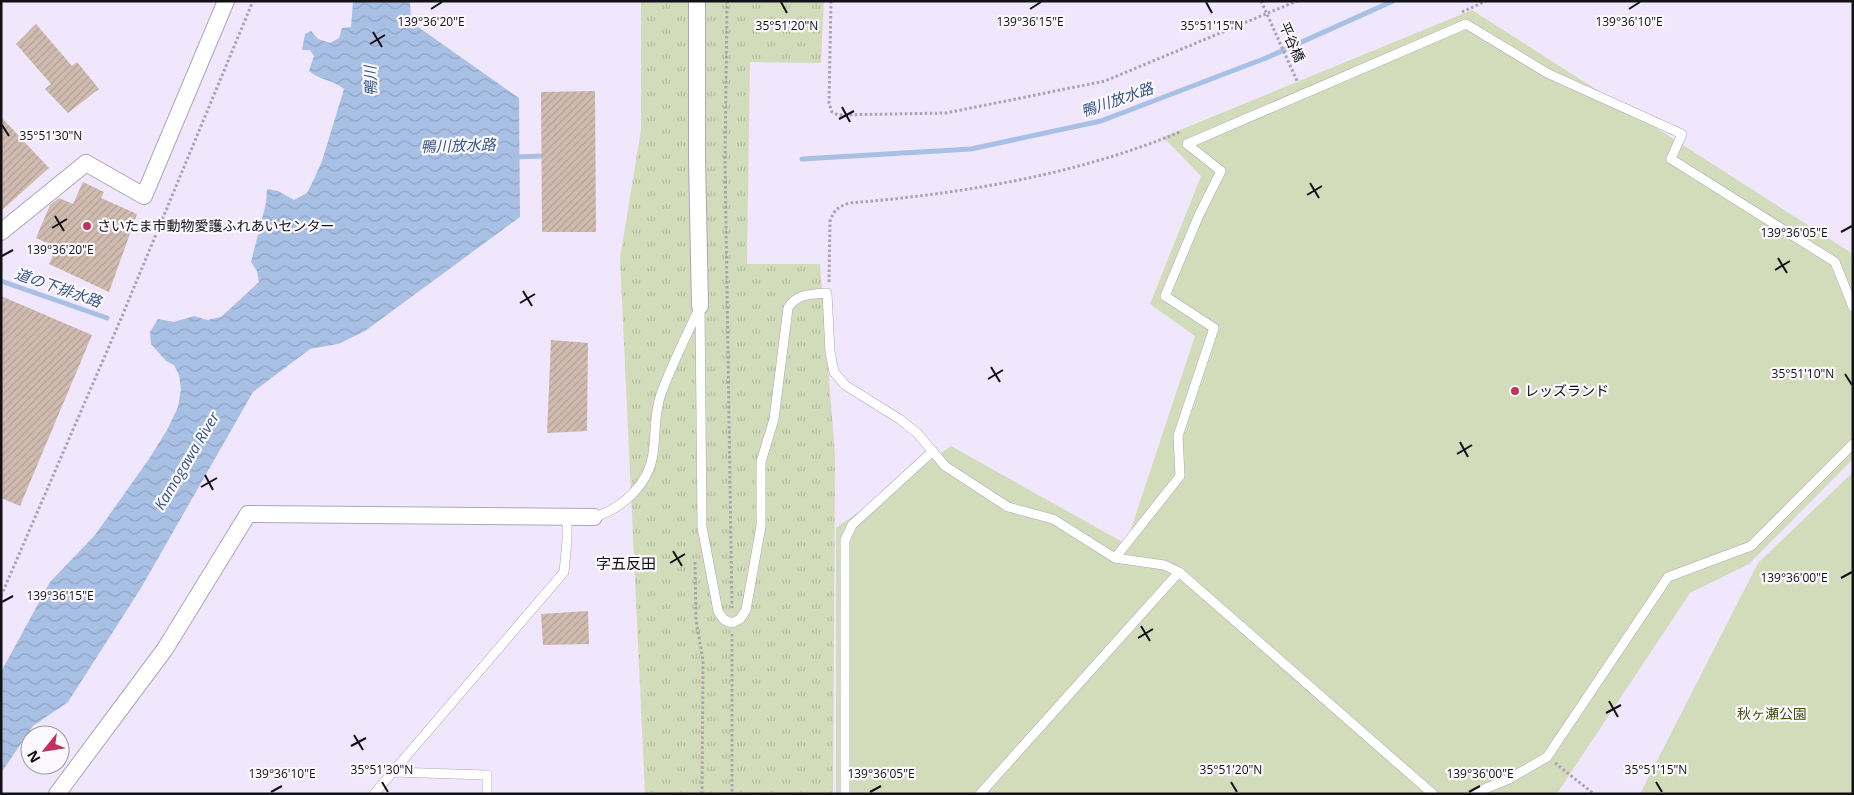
<svg xmlns="http://www.w3.org/2000/svg" width="1854" height="795" font-family="'Open Sans','Noto Sans JP',sans-serif">
<defs>
<pattern id="grass-tufts" width="24" height="20" patternUnits="userSpaceOnUse" patternTransform="scale(1.25)"><rect width="24" height="20" fill="#d3dcba"/><path d="M3 7l-1-3M5 7V3M7 7l1-3M15 17l-1-3M17 17v-4M19 17l1-3" fill="none" stroke="#b4bc9f"/></pattern>
<pattern id="water-waves" width="16" height="10" patternUnits="userSpaceOnUse" patternTransform="scale(1.25)"><rect width="16" height="10" fill="#a9c0e5"/><path d="M0 5q4-4 8 0t8 0" fill="none" stroke="#91a4c4"/></pattern>
<pattern id="building-hatch" width="6" height="6" patternUnits="userSpaceOnUse" patternTransform="scale(1.25)"><rect width="6" height="6" fill="#d0bbb0"/><path d="M-1 1l2-2M0 6l6-6M5 7l2-2" fill="none" stroke="#b2a097"/></pattern>
</defs>
<rect width="100%" height="100%" fill="#f0e7fc"/>
<path fill="url(#grass-tufts)" d="M641,1h183l-3,62 -71,-1 -3,202h73l15,191 -2,339h-188l-25,-536 21,-128z"/>
<path fill="#d3dcba" d="M1472,10l378,242 3,9v198l-104,105 -59,29 -132,199 -4,2h-718v-266l115,-82 175,98 69,-208 -45,-32 51,-128 -38,-39z
M1853,472v322h-213l118,-231z"/>
<path fill="url(#water-waves)" d="M353,1h57l1,21 108,76 1,119 -155,114 -27,13 -28,5 -57,43 -112,196 -73,114 -35,24 -32,47v-101l49,-90 45,-47 54,-76 18,-29 11,-23 3,-18 -2,-14 -5,-10 -8,-4 -15,-17 -1,-12 8,-13 16,3 20,-6 13,4 14,-3 38,-35 -2,-11 -6,-9 15,-59 1,-14 11,2 16,9 13,-7 7,-14 8,-18 22,-72c-12,-10 -23,-8 -35,-18l5,-15 -4,-6h-8l3,-16 6,-3 7,8 12,4 9,-5 3,-10 9,-1z"/>
<g fill="none" stroke-linecap="round" stroke-linejoin="round">
<path stroke="#a9c0e5" stroke-width="5" d="M514,157l28,-1
M802,159l169,-10 130,-28 165,-63 127,-57
M1,281l106,37"/>
</g>
<path fill="url(#building-hatch)" d="M36,24l36,42 5,-4 22,27 -31,24 -23,-24 6,-5 -35,-40z
M595,91l1,141h-54l-1,-140z
M1,117l48,51 -48,43z
M83,182l21,10 -3,6 36,16 -28,78 -60,-28 8,-17 -21,-9 14,-33 9,-7 14,6z
M1,296l91,39 -72,171 -19,-8z
M551,340l37,3 -1,88 -40,2z
M588,611l1,33 -46,1 -2,-31z"/>
<g fill="none" stroke-linecap="round" stroke-linejoin="round">
<g stroke="#ada5b8" stroke-width="10">
<path id="lane" d="M594,517c28,-8 55,-33 59,-63 3,-21 1,-41 8,-60 11,-30 26,-59 39,-88l2,221 16,84c4,7 6,10 14,12l8,-4 6,-9 15,-84v-64l13,-43 14,-111c8,-14 23,-14 39,-15l3,59 4,20 11,13 56,35 17,14 27,32 63,41 45,12 62,39 49,7 15,7
M1115,558l65,-82 -2,-40 36,-108 -49,-32 34,-81 22,-44 -34,-27 279,-120 81,49 135,61 -11,25 164,103 18,45
M392,772l95,3v19
M374,794l190,-222 3,-31v-25
M845,794v-254l7,-15 81,-74
M980,794l199,-222 254,222
M1472,794l37,-15 38,-22 121,-180 83,-31 102,-102"/>
</g>
<g stroke="#ada5b8" stroke-width="18">
<path id="street" d="M697,1v158l3,147
M1,232l85,-69 58,33 82,-195
M57,794l108,-145 83,-135 346,3"/>
</g>
<path stroke="#aaa2b3" stroke-width="3" stroke-dasharray="2.5 2.5" stroke-linecap="butt" d="M727,1l-2,161 7,446
M831,1l-2,102 3,9 6,3 108,-2 159,-32 192,-80
M1261,1l37,82
M1462,12l24,-11
M829,282l1,-61c4,-11 8,-14 19,-18 112,-9 227,-28 331,-71
M695,562l1,58 7,40 -1,134
M1,596l119,-275 133,-320
M732,634v160
M1555,763l39,31"/>
<use href="#lane" stroke="#fff" stroke-width="9"/>
<use href="#street" stroke="#fff" stroke-width="16"/>
</g>
<path fill="none" stroke="#131017" stroke-width="2" d="M781,2l6,11M1206,2l6,11M431,9l11,-7M1030,9l11,-7M1629,9l11,-7M373,32l9,15M370,44l15,-9M842,107l8,15M839,119l15,-8M2,125l7,11M1310,183l9,15M1307,195l15,-9M55,216l9,15M52,228l15,-9M1841,232l11,-6M2,256l11,-6M1778,258l9,15M1775,270l15,-9M523,291l9,15M520,303l15,-9M991,367l9,15M1845,374l7,11M988,379l15,-9M1460,442l8,15M1457,454l15,-9M205,475l8,15M201,487l16,-9M673,551l9,15M670,563l15,-9M1841,578l11,-6M2,602l11,-6M1141,626l9,15M1138,638l15,-9M1609,701l9,16M1606,713l15,-8M354,735l9,15M351,746l15,-8M382,782l6,10M1231,782l6,10M1656,782l6,10M271,792l11,-6M870,792l11,-6M1469,792l11,-6"/>
<g fill="#c1335c" stroke="#faf8fc" stroke-width="2">
<circle cx="87" cy="226" r="5"/>
<circle cx="1515" cy="391" r="5"/>
</g>
<g text-anchor="middle" stroke-width="4.5" stroke-linejoin="round" paint-order="stroke">
<g font-size="14" fill="#131017" stroke="#faf8fc">
<text transform="translate(1292 42) rotate(66)" y="5">平谷橋</text>
</g>
<g font-size="14" fill="#131017" stroke="#faf8fc" text-anchor="start">
<text x="97" y="231">さいたま市動物愛護ふれあいセンター</text>
<text x="1525" y="396">レッズランド</text>
</g>
<g font-size="14" fill="#46510f" stroke="#faf8fc">
<text x="1772" y="719">秋ヶ瀬公園</text>
</g>
<g font-size="15" font-style="italic" fill="#385587" stroke="#faf8fc">
<text transform="translate(371 81) rotate(-92)" y="5">鴨川</text>
<text transform="translate(1117 100) rotate(-19)" y="5">鴨川放水路</text>
<text transform="translate(458 146) rotate(-2)" y="5">鴨川放水路</text>
<text transform="translate(58 288) rotate(19)" y="5">道の下排水路</text>
<text transform="translate(187 461) rotate(-59)" y="5">Kamogawa River</text>
</g>
<g font-size="15" fill="#131017" stroke="#faf8fc">
<text x="626" y="569">字五反田</text>
</g>
</g>
<g font-size="12" text-anchor="middle" fill="#131017" stroke="#faf8fc" stroke-width="4.5" stroke-linejoin="round" paint-order="stroke">
<text x="431" y="26">139°36'20"E</text>
<text x="1629" y="26">139°36'10"E</text>
<text x="1030" y="26">139°36'15"E</text>
<text x="787" y="30">35°51'20"N</text>
<text x="1212" y="30">35°51'15"N</text>
<text x="51" y="140">35°51'30"N</text>
<text x="1794" y="237">139°36'05"E</text>
<text x="60" y="254">139°36'20"E</text>
<text x="1803" y="378">35°51'10"N</text>
<text x="1794" y="582">139°36'00"E</text>
<text x="60" y="600">139°36'15"E</text>
<text x="382" y="774">35°51'30"N</text>
<text x="1231" y="774">35°51'20"N</text>
<text x="1656" y="774">35°51'15"N</text>
<text x="282" y="778">139°36'10"E</text>
<text x="881" y="778">139°36'05"E</text>
<text x="1480" y="778">139°36'00"E</text>
</g>
<rect width="1854" height="795" fill="none" stroke="#131017" stroke-width="5"/>
<g transform="translate(45 750) rotate(240)"><circle r="24" fill="#faf8fc" stroke="#9e9ba0"/>
<path d="M0-4L9 19L0 12L-9 19Z" fill="#c1335c"/>
<text y="-8" font-size="14" font-weight="bold" text-anchor="middle" fill="#131017">N</text>
</g>
</svg>
